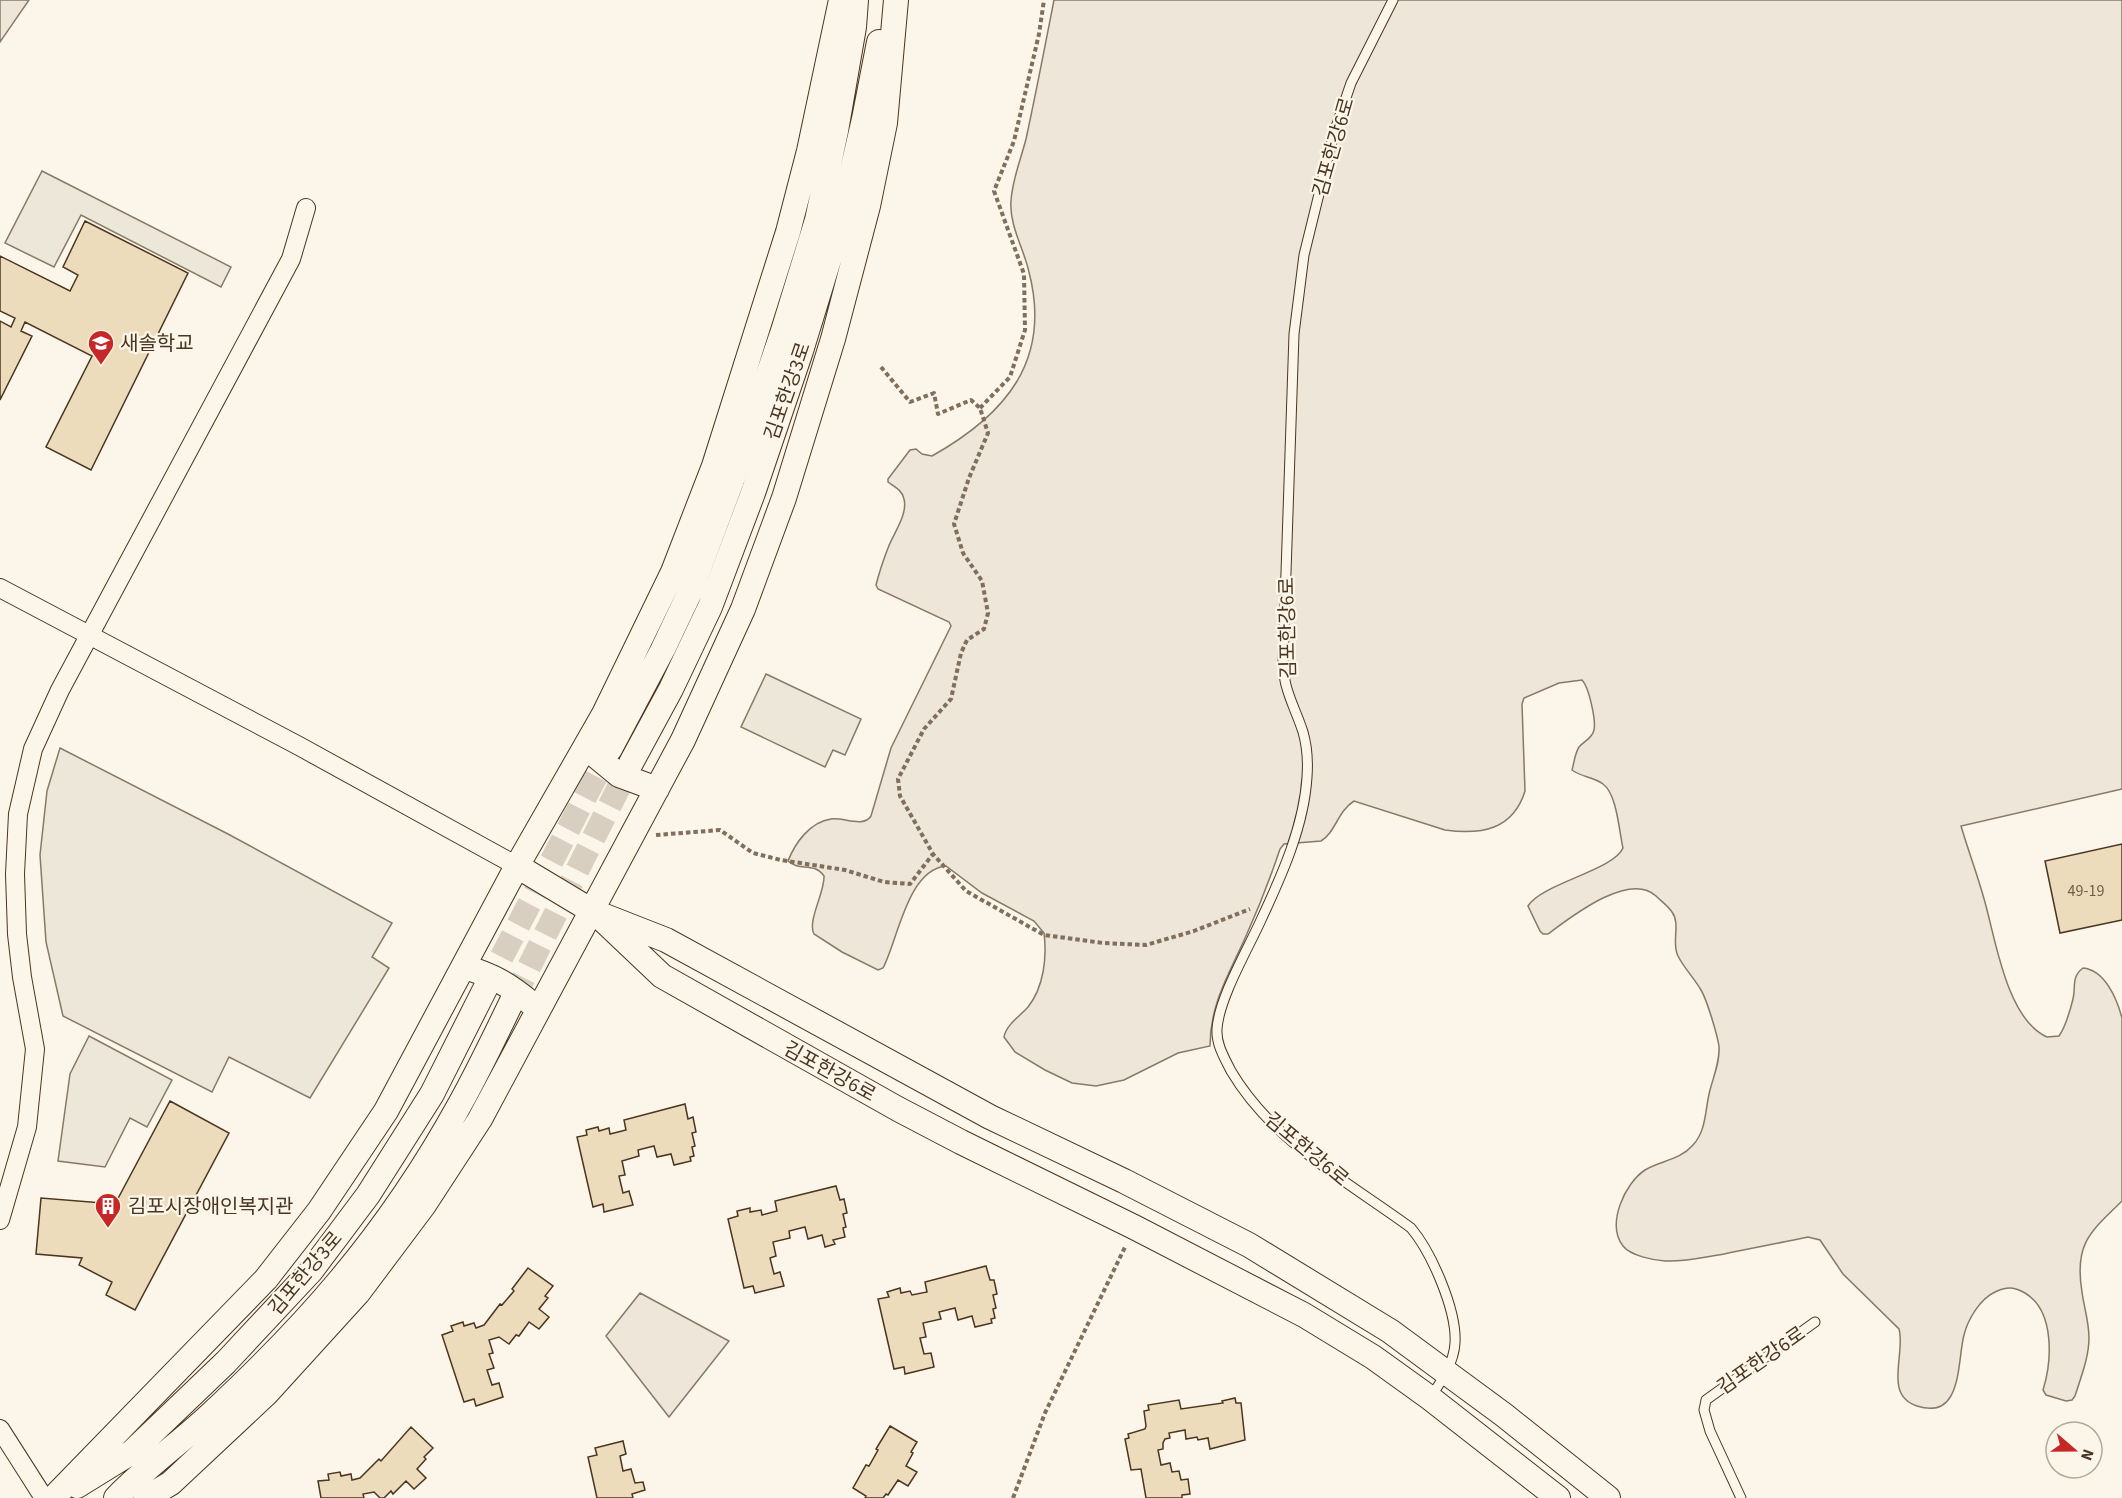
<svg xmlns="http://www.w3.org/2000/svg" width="2122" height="1498" font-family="'Source Sans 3','Noto Sans KR',sans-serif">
<rect width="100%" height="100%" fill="#fbf6e9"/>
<path fill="#ede6d9" stroke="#887966" stroke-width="1.5" d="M0,0h29l-29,42z
M1054,0h1068v789l-161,37c8,27 18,53 25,80 10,37 22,114 61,131l12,-1c7,-10 11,-25 14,-37 3,-12 -2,-22 10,-31 22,2 34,31 39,50v183c-32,31 -48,43 -40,91 2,15 7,30 7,46 0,19 -8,39 -14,58l-3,4 -6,1 -20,-6 -3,-5c9,-29 12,-79 -18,-97 -10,-6 -18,-7 -30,-1 -15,7 -27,27 -31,43 -7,26 -1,86 -47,71 -34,-11 -11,-52 -18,-77l-56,-55 -23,-34 -12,-3c-28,6 -56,11 -84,17 -19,3 -40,8 -59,7 -12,-1 -34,-5 -42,-15 -17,-22 2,-63 22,-76 16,-10 34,-9 48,-25 14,-15 12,-37 17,-55 4,-15 10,-29 9,-44 -2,-12 -12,-46 -18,-56 -7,-12 -17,-22 -23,-34 -7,-13 3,-32 -6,-44 -4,-6 -11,-11 -16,-16 -27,-25 -85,21 -108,38h-5l-3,-3 -12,-25c13,-22 86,-36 95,-58 -4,-17 -6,-54 -20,-64 -9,-7 -22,-7 -31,-14 2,-7 3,-17 7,-23 5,-6 13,-8 15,-17 2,-10 -5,-43 -12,-50l-23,3 -35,15 -2,6 3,87c-12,39 -44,44 -80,39l-91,-29c-16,10 -19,32 -33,40l-37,3 -4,5c-10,30 -21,58 -34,87 -17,38 -36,68 -36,110l-32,7 -54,27 -28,6 -24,-3 -27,-13 -30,-18 -11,-15c2,-12 16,-21 24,-30 16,-20 19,-50 16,-74l-10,-12 -52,-28 -36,-27c-39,4 -48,74 -63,102l-5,2 -36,-18 -28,-18c-7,-13 11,-42 10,-58 -11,-15 -24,-4 -36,-15 7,-18 22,-39 43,-42 13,-2 32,9 40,-3l20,-68 60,-122 -2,-4 -71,-33 -2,-4c3,-12 7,-24 12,-37 5,-14 20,-33 16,-49 -2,-9 -9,-12 -16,-17v-3l22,-29 6,-1 6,5 10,2c73,-41 120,-95 97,-184 -5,-23 -20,-47 -18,-71 1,-21 10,-42 15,-62 10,-46 19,-93 28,-139z
M640,1293l89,48 -60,76 -63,-81z"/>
<path fill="#ede7d9" stroke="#887966" stroke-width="1.5" d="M42,171l189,96 -10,20 -140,-72 -27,52 -49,-24z
M766,674l95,45 -16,36 -12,-5 -8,17 -84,-40z
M60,748l168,86 164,89 -20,34 17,11 -79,130 -81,-41 -17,35 -149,-76 -17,-74 -6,-87 7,-64z
M89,1036l83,44 -25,47 -17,-9 -25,49 -47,-6 12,-87z"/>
<path fill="#ecdcbc" stroke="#4a3520" stroke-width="1.5" d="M85,221l103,52 -97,197 -45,-23 46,-91 -67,-34 -4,9 11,5 -32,64v-79l11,6 4,-9 -15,-7v-55l70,35 8,-16 -15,-8z
M2122,844v76l-62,13 -15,-72z
M170,1101l59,32 -94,177 -29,-15 6,-13 -33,-17 3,-7 -46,-4 5,-56 74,6z
M685,1104l3,15 5,-2 3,15 -4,1 3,13 -3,1 2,9 -4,1 1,4 -17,4 -3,-11 -14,3 -3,-11 -16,4 1,6 -17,5 3,14 -6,1 4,17 6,-2 4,14 -29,7 -1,-8 -10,3 -16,-70 10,-2 -1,-5 12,-3 1,4 10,-3 1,6 16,-4 -2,-10z
M836,1186l4,14 4,-1 3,14 -4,1 3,13 -3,1 2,9 -12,3 2,4 -10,3 -3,-12 -14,4 -3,-12 -16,4 1,7 -17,4 3,14 -6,2 4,16 6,-2 4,14 -29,7 -2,-7 -9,2 -16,-69 10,-3 -1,-5 13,-3v4l11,-2 1,5 15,-4 -2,-10z
M986,1266l4,14h4l3,14 -4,1 3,13 -3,1 2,9 -4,1 1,4 -17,4 -3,-11 -14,4 -3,-12 -16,4 2,7 -18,4 3,14 -6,1 4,16 7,-1 3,14 -29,7 -1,-7 -10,2 -16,-70 11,-2 -2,-5 13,-4 1,5 9,-2 2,4 15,-3 -2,-10z
M528,1268l25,18 -8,10 3,2 -9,11 10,8 -10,12 -10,-7 -10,14 -3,-1 -7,9 -10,-7 -10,3 4,13 -4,1 5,14 -7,2 5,15 7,-2 4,14 -27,9 -2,-7 -10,3 -22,-67 11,-4 -2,-5 12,-4 1,4 10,-3 2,5 8,-3 16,-21 2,1 12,-14 -2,-2z
M1235,1398l1,5h5l4,37 -35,9 -2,-11 -10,2 -1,-3 -11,2 -1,-9 -16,3 1,5 -5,1 -2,4v6l-5,1 3,15 9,-2 2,9 7,-1 2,9 7,-1 2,15 -8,1v3h-36l-5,-29 -10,1 -6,-31 4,-1 -1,-4 17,-5 1,-3 -2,-15 5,-1 -1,-5 31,-5 2,9 42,-6 -1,-2z
M890,1426l27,16 -6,10 2,1 -7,13 11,6 -9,14 -10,-6 -10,15 -2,-1 -3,4h-18l1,-2 -13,-8 13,-23 3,1 9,-16 -2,-1z
M411,1427l22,21 -9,9 2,2 -9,10 9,9 -12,11 -8,-8 -13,13 -2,-3 -7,7h-4l-6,-6 -11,2 1,4h-43l-3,-17 11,-1 -1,-6 12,-2 1,4 10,-2 1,6 8,-2 19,-19 2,2z
M623,1441l3,13 -6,2 3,15 8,-2 4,14 8,-1 2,8 -13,4 1,4h-36l-9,-41 9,-2 -2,-7z"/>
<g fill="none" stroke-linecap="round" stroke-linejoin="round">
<path stroke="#d8cfc1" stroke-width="24" stroke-dasharray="24 12" stroke-linecap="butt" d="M485,989l125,-240
M513,999l118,-236"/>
<g stroke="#4a3520" stroke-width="11">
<path id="service" d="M1393,0l-42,83 -17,50 -30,122 -10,79 -11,328c1,8 1,16 3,23 4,16 12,31 17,47 4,14 5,31 4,45 -3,49 -25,98 -46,143 -13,29 -42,78 -44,109 -1,15 7,28 14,42 42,71 116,110 180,157 21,25 46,83 44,115 -1,20 -14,39 -25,55
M1741,1498l-31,-67 -6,-21 2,-10 109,-78"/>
</g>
<g stroke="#4a3520" stroke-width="20">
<path id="minor" d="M0,588l299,158 218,120
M0,1220l27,-93 8,-78 -13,-72 -5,-43 -2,-60 3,-60 15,-65 27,-59 231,-431 15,-51
M0,1429l44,69"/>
</g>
<g stroke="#4a3520" stroke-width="26">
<path id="tertiary" d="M585,747l34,28 38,14
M610,749l53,-100 27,-57 42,-112 51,-149 34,-111 19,-89 18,-104 2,-27
M631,763l40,-74 39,-82 43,-114 48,-142 38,-124 25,-108 15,-77
M517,866l75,45 74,29 324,177 134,64 125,64 141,86 114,84 104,83
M603,920l59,56 236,133 63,33 173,85 170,88 69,42 57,41 128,100
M464,967c29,8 45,18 68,37
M77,1486l55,-34 94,-90 85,-91 57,-76 64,-101 53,-105
M53,1498l213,-219 53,-68 67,-100 131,-245 87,-152 69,-142 41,-106 74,-234 21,-81 32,-151
M116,1498c30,-31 64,-55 95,-84 45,-42 90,-87 129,-134 46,-55 86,-114 120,-176 19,-34 36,-70 53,-105
M146,1498l25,-15 96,-90 91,-100 66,-88 56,-86 203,-379 60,-131 41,-111 49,-159 35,-133 17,-83 11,-123"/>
</g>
<path stroke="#7f6f5c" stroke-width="4" stroke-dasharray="4.5 3" stroke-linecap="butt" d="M881,367l29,35 24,-9 4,21 33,-14 9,8 8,25 -19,45 -15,46 9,29 19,28 6,32 -4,16 -17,11 -6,13 -10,46 -27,30 -26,50 2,17 33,58 33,37 78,44 59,8 43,2 48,-14 56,-22
M980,408l30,-31 15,-47 -1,-56 -30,-83 20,-50 25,-107 5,-34
M656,835l64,-5 33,23 28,7 64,10 39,12 26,2 23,-30
M1013,1498l32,-85 80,-166"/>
<use href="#service" stroke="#fbf6e9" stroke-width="9"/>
<use href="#minor" stroke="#fbf6e9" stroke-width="18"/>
<use href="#tertiary" stroke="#fbf6e9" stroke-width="24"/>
</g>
<defs>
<g id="school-pin" transform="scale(1.35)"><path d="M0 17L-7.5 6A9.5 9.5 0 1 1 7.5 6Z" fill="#c62828" stroke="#fbf6e9"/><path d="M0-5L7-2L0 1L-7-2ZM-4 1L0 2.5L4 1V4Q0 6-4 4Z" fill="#fff"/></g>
<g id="building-pin" transform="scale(1.35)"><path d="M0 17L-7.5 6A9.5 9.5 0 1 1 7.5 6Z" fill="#c62828" stroke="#fbf6e9"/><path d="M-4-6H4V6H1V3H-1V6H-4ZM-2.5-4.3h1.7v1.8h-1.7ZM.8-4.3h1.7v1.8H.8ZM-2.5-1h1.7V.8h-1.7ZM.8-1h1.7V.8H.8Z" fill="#fff"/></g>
</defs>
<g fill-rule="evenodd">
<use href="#school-pin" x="101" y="343"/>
<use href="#building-pin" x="108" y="1206"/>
</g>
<g text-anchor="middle" stroke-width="4.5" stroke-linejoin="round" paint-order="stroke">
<g font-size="16" fill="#725f47">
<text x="2086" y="896">49-19</text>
</g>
<g font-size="20" fill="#4a3520" stroke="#fbf6e9">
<text transform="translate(1333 147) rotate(-74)" y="7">김포한강6로</text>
<text transform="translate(787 391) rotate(-71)" y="7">김포한강3로</text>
<text transform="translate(1287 628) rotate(-91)" y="7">김포한강6로</text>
<text transform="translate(830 1071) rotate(29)" y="7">김포한강6로</text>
<text transform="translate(1307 1149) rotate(40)" y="7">김포한강6로</text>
<text transform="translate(305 1273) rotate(-50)" y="7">김포한강3로</text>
<text transform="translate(1761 1360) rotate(-35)" y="7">김포한강6로</text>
</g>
<g font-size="20" fill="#4a3520" stroke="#fbf6e9" text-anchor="start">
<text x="120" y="350">새솔학교</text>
<text x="128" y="1213">김포시장애인복지관</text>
</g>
</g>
<g transform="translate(2074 1450) rotate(110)"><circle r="28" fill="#fbf6e9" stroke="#b4a999" stroke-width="1.5"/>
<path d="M0-4.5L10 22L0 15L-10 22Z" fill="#c62828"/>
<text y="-9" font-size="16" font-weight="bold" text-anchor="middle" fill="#4a3520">N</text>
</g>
</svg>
